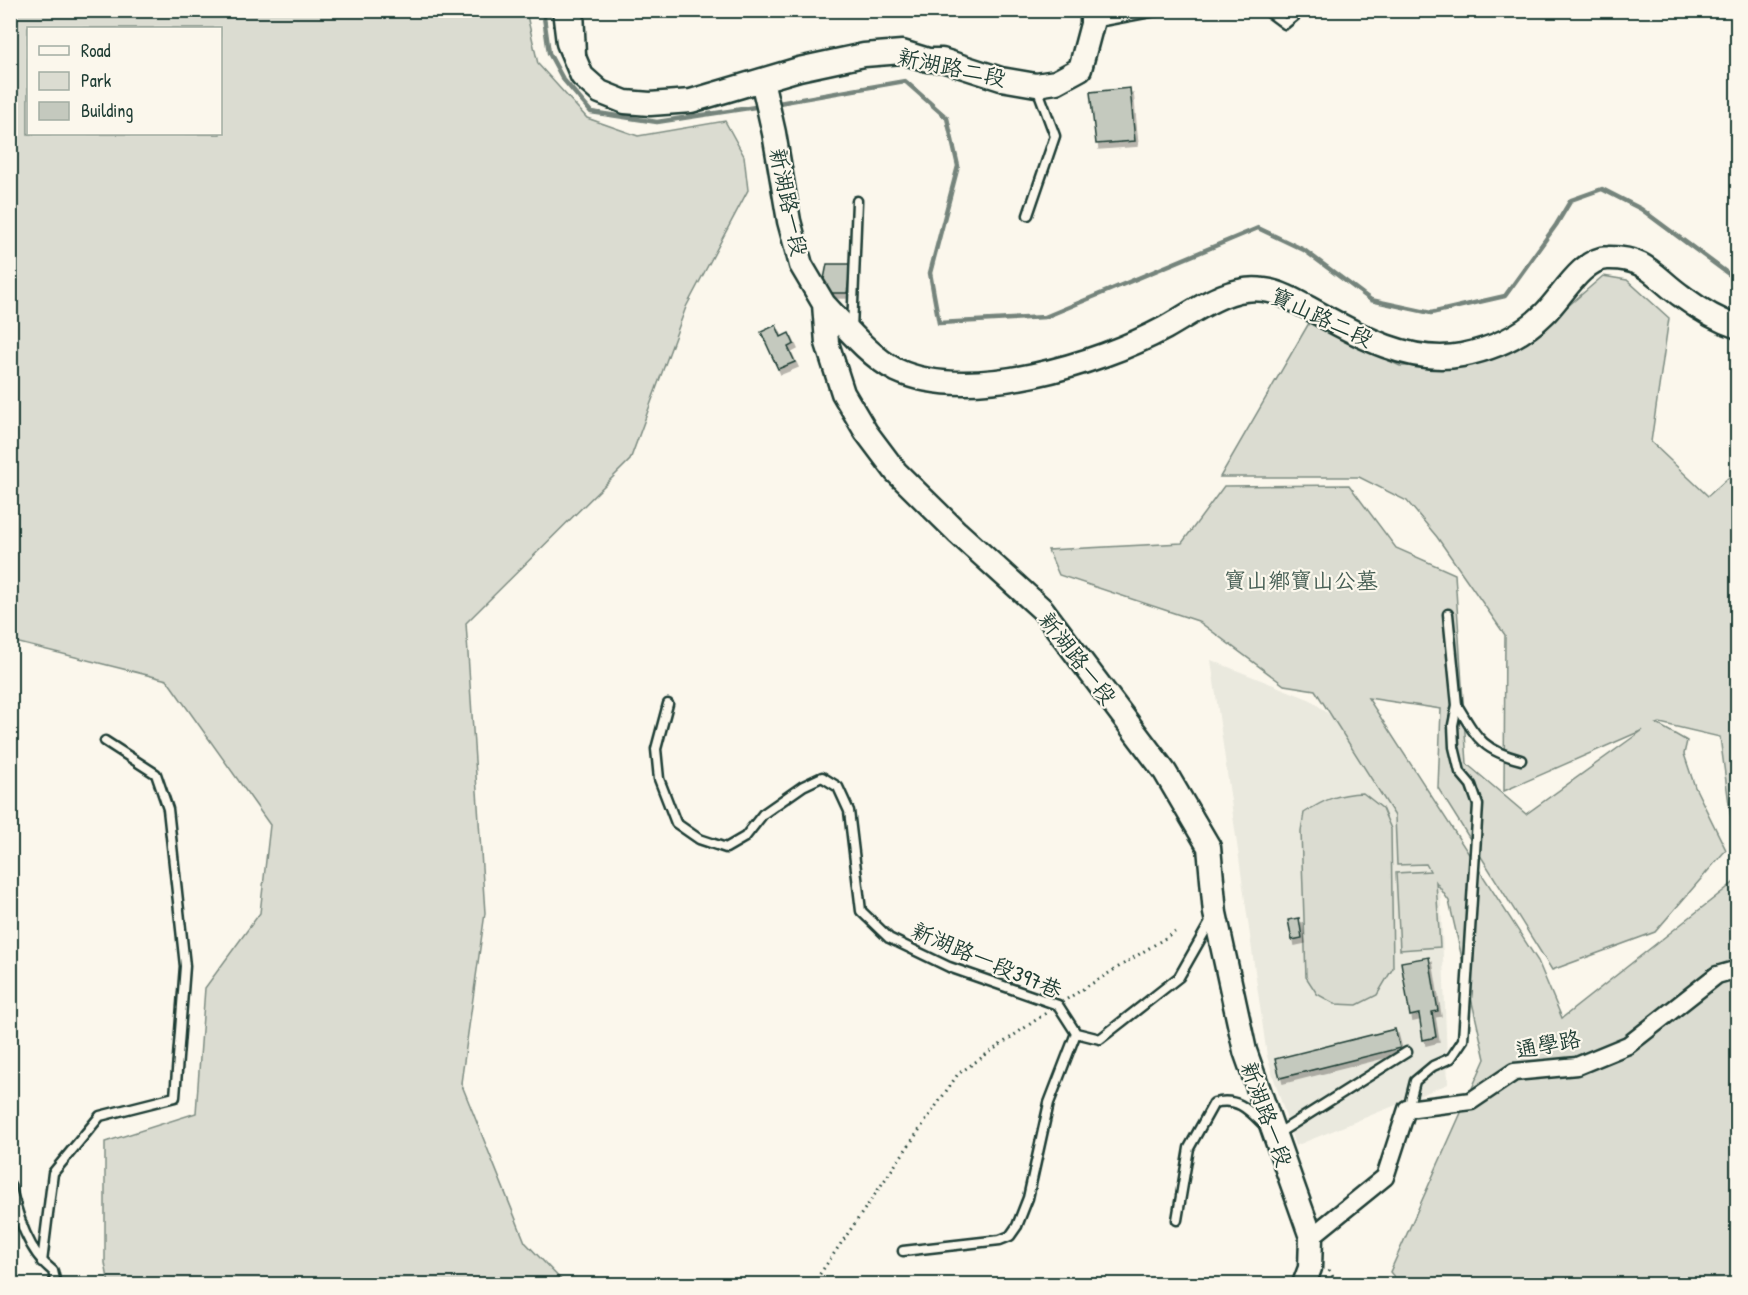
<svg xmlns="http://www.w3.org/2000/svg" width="1748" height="1295" font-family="'Patrick Hand','LXGW WenKai TC',sans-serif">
<defs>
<filter id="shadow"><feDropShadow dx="3" dy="5" stdDeviation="0" flood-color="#0004"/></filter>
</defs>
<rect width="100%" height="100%" fill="#fbf7ec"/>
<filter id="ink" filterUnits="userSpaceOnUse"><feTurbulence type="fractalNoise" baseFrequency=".0167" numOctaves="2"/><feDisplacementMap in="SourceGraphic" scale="12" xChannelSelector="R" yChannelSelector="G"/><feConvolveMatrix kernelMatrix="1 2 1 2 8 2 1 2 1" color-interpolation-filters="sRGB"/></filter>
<g filter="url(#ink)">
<path fill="#eae9de" d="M1211,660l100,40 82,66 44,39 11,279 -153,62 -28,-90z"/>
<path fill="#dbdcd1" stroke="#7d8c82" stroke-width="1.5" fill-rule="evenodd" d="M11,10l515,1 12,53 49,54 51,18 87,-15 19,35 4,34 -62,117 -56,153 -164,163 19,290 -24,170 64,159 40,42h-456l-4,-21v-121l91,-29 9,-125 55,-75 10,-88 -103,-145 -156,-39zM220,28v106h-192v-106z
M927,10l3,6 -188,-1 -6,-4z
M1603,276l24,4 42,38 -18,124 57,54 29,-26v393l-17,-126 -60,-14 -3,1 30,17 -3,13 11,33 31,63 -71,82 -103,38 -114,-182 3,-79 -73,-11 170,263 24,57 175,-138v404h-337l-10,-12 95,-213 -36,-158 -13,-19 4,65 -40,3 -4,-77 34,-2 -4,-7 -29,1 -2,-49 -80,-126 -31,-5 -86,-64 -139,-46 -11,-25 134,-7 42,-57 125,-1 47,63 59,26 12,190 59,50 117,-84 -139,61 1,-156 -68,-98 -30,-36 -48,-24h-139l89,-154 91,43h67l59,-24z
M1363,793l19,15 9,21 2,139 -16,27 -20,10 -22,-1 -18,-10 -11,-17 -5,-146 3,-18c21,-14 34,-19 59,-20z"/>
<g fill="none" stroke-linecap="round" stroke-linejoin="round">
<path stroke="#74847b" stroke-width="4.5" d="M543,10l6,43 14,26 28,33 66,10 105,-16
M773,104l132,-23 42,37 11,48 -28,107 9,50 106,-6 213,-89 46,22 67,50 60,13 74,-17 51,-71 15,-25 31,-11 39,20 97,72"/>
</g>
<path fill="#c4c9be" stroke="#1f3d34" stroke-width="1.5" filter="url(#shadow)" d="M1130,88l5,53 -39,3 -6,-52z
M827,264h24l-4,29h-18l-6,-9z
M776,325l5,12 8,-4 5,11 -6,3 7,15 -17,7 -17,-37z
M1299,918l3,20 -10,2 -4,-20z
M1429,957l9,54 -6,1 4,25 -13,3 -4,-26 -9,2 -9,-54z
M1395,1029l5,19 -120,30 -5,-19z"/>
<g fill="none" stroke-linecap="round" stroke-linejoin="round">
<g stroke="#1f3d34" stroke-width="13">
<path id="lane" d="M579,10l2,45
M1266,10l19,14 17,-14
M1092,23l69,-13
M1028,215l27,-79 -19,-51
M852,330l5,-129
M668,704l-12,45 3,30 17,44 23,16 27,9 19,-11 18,-23 40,-28 19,-9 16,10 11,24 12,100 28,27 60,29 109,38 18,28 24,6 79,-62 33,-58
M1457,705c20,33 25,45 64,55
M1408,1109l7,-28 18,-15 18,-8 12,-18 15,-235 -7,-20 -11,-13 -6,-25 -1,-22 4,-20 -9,-91
M1277,1134l130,-82
M10,1185c8,30 17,66 43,86l3,13
M1177,1220l12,-72 25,-45c23,-6 34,6 49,21
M903,1251l97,-11 10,-4 7,-10 11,-28 21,-95 27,-70
M42,1262l11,-89 47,-57 75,-19 10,-131 -17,-157 -12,-35 -51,-33"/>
</g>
<g stroke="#1f3d34" stroke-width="21">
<path id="street" d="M1311,1237l74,-60 22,-68 64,-8 43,-29 63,-6 51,-21 89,-70 21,-6"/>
</g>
<g stroke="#1f3d34" stroke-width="27">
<path id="secondary" d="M564,10l4,33 14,33 18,16 25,10 25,2 41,-3 108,-32 65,-14 38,-3 26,8h14l59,19 35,6 20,-3 24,-13 12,-45v-14
M762,80l12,53 15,88 12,44 23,39 3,39 16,50 23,39 30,40 61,60 86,78 122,162 44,75 6,66 30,138 66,186 -1,31 -6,16
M824,304c20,21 46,53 72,66 73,34 202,-6 269,-42 29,-16 64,-44 99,-38 18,2 37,14 52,22 43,24 95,53 146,43 30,-6 60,-19 82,-41 17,-16 38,-56 64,-56 39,-1 47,20 75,39 16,12 36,24 55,30"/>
</g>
<path stroke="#1f3d34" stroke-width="3" stroke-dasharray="1.5 4.5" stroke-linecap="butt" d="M1067,999l108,-67
M1329,1270l8,14
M813,1284l145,-210 88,-61"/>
<use href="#lane" stroke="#fbf7ec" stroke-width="8"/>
<use href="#street" stroke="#fbf7ec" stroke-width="16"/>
<use href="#secondary" stroke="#fbf7ec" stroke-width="22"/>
</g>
</g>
<g text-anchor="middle" stroke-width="4.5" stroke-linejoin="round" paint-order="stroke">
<g font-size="22" fill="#1f3d34" stroke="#fbf7ec">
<text transform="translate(952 67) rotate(12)" y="8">新湖路二段</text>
<text transform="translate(789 202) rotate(78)" y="8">新湖路一段</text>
<text transform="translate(1322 317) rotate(25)" y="8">寶山路二段</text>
<text transform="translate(1078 658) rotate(52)" y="8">新湖路一段</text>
<text transform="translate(987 960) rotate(23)" y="8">新湖路一段397巷</text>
<text transform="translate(1548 1044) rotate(-11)" y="8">通學路</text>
<text transform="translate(1267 1114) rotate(70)" y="8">新湖路一段</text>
</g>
<g font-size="22" fill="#455d53" stroke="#fbf7ec">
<text x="1301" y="588">寶山鄉寶山公墓</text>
</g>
</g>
<rect width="1748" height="1295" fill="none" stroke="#fbf7ec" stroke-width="36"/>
<rect x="18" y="18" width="1712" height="1259" fill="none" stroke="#1f3d34" stroke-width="2" filter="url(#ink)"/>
<rect x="27" y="27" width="195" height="108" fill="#fbf7ec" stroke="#a3ada2" stroke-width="1.5"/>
<rect x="39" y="46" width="30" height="9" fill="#fbf7ec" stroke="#a3ada2" stroke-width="1.5"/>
<text x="81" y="57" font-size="18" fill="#1f3d34">Road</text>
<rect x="39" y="72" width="30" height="18" fill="#dbdcd1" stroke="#a3ada2" stroke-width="1.5"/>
<text x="81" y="87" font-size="18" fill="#1f3d34">Park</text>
<rect x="39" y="102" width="30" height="18" fill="#c4c9be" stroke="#a3ada2" stroke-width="1.5"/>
<text x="81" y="117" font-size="18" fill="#1f3d34">Building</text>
</svg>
